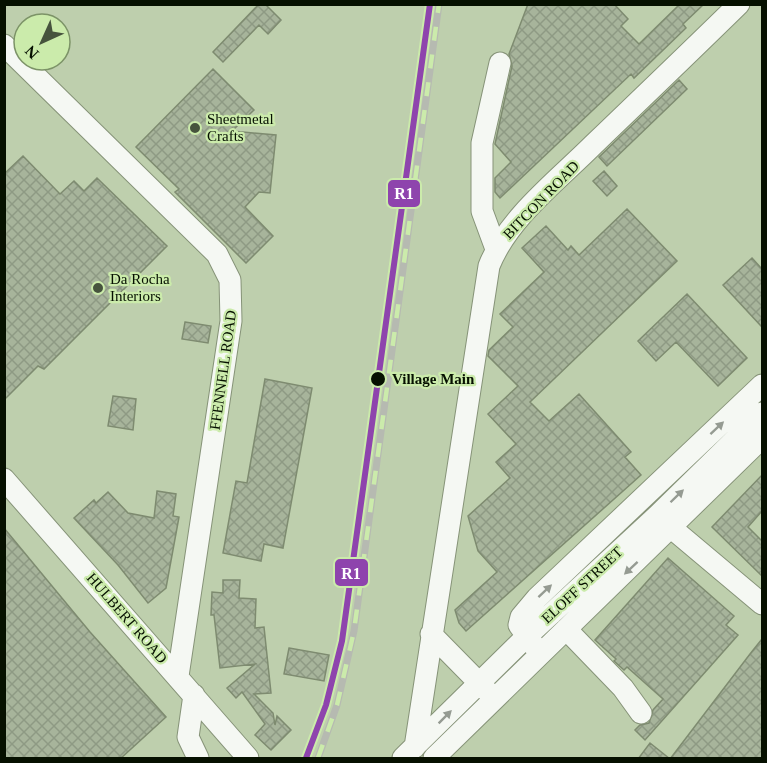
<svg xmlns="http://www.w3.org/2000/svg" width="767" height="763" font-family="'Times New Roman',serif">
<defs>
<pattern id="building-cross-hatch" width="8" height="8" patternUnits="userSpaceOnUse" patternTransform="scale(1.5)"><rect width="8" height="8" fill="#a7b49b"/><path d="M0 0l8 8M0 8l8-8" fill="none" stroke="#8e9a84"/></pattern>
</defs>
<rect width="100%" height="100%" fill="#becfad"/>
<path fill="url(#building-cross-hatch)" stroke="#7e8b70" stroke-width="1.5" d="M259,4h6l16,16 -13,14 -9,-9 -36,37 -10,-10z
M528,4h86l14,15 -7,7 18,18 41,-40h24l-21,20 3,4 -52,50 -3,-4 -131,124 -5,-6v-14l16,-16 -16,-18 17,-78 -3,-12z
M213,69l41,41 -22,21 44,4 -6,58 -11,-1 -14,15 28,29 -27,27 -71,-71 4,-3 -43,-42z
M679,80l8,9 -80,77 -8,-9z
M23,156l37,38 14,-13 10,10 13,-13 70,68 -123,123 -6,-3 -34,34v-226z
M604,171l13,15 -10,10 -14,-15z
M627,209l50,52 -147,141 19,19 30,-27 52,58 -6,5 16,18 -175,156 -7,-8 -4,-13 42,-38 -19,-21 -10,-35 42,-38 -14,-16 20,-18 -28,-30 30,-28 -30,-30 1,-6 24,-23 -13,-13 44,-42 -22,-24 24,-22 22,24 3,-4 8,9z
M752,258l10,11v58l-39,-42z
M687,294l60,64 -29,28 -42,-44 -20,19 -18,-20z
M185,322l26,4 -3,17 -26,-4z
M265,379l47,9 -29,160 -19,-4 -3,17 -38,-8 13,-72 11,2z
M113,396l23,3 -3,31 -25,-4z
M762,475v36l-14,16 14,14v35l-50,-49z
M157,491l19,3 -3,22 6,1 -13,71 -18,15 -30,-38 -44,-47 20,-18 2,3 12,-11 20,21 26,5z
M4,528l86,104 76,85 -46,42h-116z
M668,558l66,58 -8,9 12,10 -93,105 -10,-10 5,-5 9,-2 4,-13 10,-11 -36,-32 -3,3 -10,-9 2,-2 -21,-19z
M223,580h17l-1,18 17,1 -1,29 9,-1 7,66 -17,1 19,19 2,12 2,-9 14,14 -20,20 -16,-15 10,-11 -23,-32 -6,6 -9,-10 28,-24 -35,4 -6,-53h-3l1,-23 11,1z
M762,639v120h-92l80,-105z
M289,648l40,7 -5,26 -40,-7z
M650,743l20,16h-32z"/>
<g fill="none" stroke-linecap="round" stroke-linejoin="round">
<g stroke="#869378" stroke-width="23">
<path id="minor" d="M4,45l213,209 13,26 1,41 -53,355
M496,249l-14,-38v-68l18,-80
M4,479l244,279
M662,520l100,84
M566,629l57,59 18,25
M431,634l59,60
M535,647l-16,-22 2,-8 16,-19 225,-213
M194,695l-6,42 10,21
M415,747l74,-481c19,-48 68,-85 104,-121 49,-47 98,-94 146,-141
M403,758l122,-120 132,-122 105,-103
M434,758l328,-320"/>
</g>
<use href="#minor" stroke="#f5f8f3" stroke-width="21"/>
<g stroke="#b6bab1" stroke-width="7">
<path id="rail" d="M318,758l19,-53 17,-74 85,-627"/>
</g>
<use href="#rail" stroke="#cbebab" stroke-width="4.5" stroke-dasharray="14" stroke-linecap="butt"/>
<g stroke="#cbebab" stroke-width="10">
<path id="rail-1" d="M306,758l20,-53 16,-64 88,-637"/>
</g>
<use href="#rail-1" stroke="#8e44ad" stroke-width="6"/>
</g>
<defs><path id="oneway-solid" d="M-6-.8H1V-3.2L6.5 0L1 3.2V.8H-6Z" transform="scale(1.5)"/></defs>
<g fill="#959b92">
<use href="#oneway-solid" transform="translate(717 428) rotate(-43)"/>
<use href="#oneway-solid" transform="translate(677 496) rotate(-44)"/>
<use href="#oneway-solid" transform="translate(631 568) rotate(137)"/>
<use href="#oneway-solid" transform="translate(545 591) rotate(-43)"/>
<use href="#oneway-solid" transform="translate(445 717) rotate(-45)"/>
</g>
<g fill="#46533d" stroke="#cbebab" stroke-width="2">
<circle cx="195" cy="128" r="6"/>
<circle cx="98" cy="288" r="6"/>
</g>
<circle fill="#061000" stroke="#cbebab" stroke-width="2" cx="378" cy="379" r="8"/>
<g text-anchor="middle" stroke-width="4.5" stroke-linejoin="round" paint-order="stroke">
<g font-size="15" fill="#061000" stroke="#cbebab" text-anchor="start">
<text x="207" y="124">Sheetmetal<tspan x="207" dy="17">Crafts</tspan></text>
<text x="110" y="284">Da Rocha<tspan x="110" dy="17">Interiors</tspan></text>
</g>
<g font-size="15" fill="#061000" stroke="#cbebab">
<text transform="translate(541 200) rotate(-46)" y="5">BITCON ROAD</text>
<text transform="translate(223 370) rotate(-82)" y="5">FFENNELL ROAD</text>
<text transform="translate(582 585) rotate(-43)" y="5">ELOFF STREET</text>
<text transform="translate(127 618) rotate(49)" y="5">HULBERT ROAD</text>
</g>
<g font-size="15" font-weight="bold" fill="#061000" stroke="#cbebab" text-anchor="start">
<text x="392" y="384">Village Main</text>
</g>
</g>
<g stroke="#cbebab" stroke-width="2">
<rect x="387" y="179" width="34" height="29" rx="6" fill="#8e44ad"/>
<rect x="334" y="558" width="35" height="29" rx="6" fill="#8e44ad"/>
</g>
<g font-size="16" text-anchor="middle" font-weight="bold" fill="#fff">
<text x="404" y="199">R1</text>
<text x="351" y="579">R1</text>
</g>
<rect width="767" height="763" fill="none" stroke="#061000" stroke-width="12"/>
<g transform="translate(42 42) rotate(225)"><circle r="28" fill="#cbebab" stroke="#7c9367" stroke-width="1.5"/>
<path d="M0-4.5L10 22L0 15L-10 22Z" fill="#46533d"/>
<text y="-9" font-size="16" font-weight="bold" text-anchor="middle" fill="#061000">N</text>
</g>
</svg>
